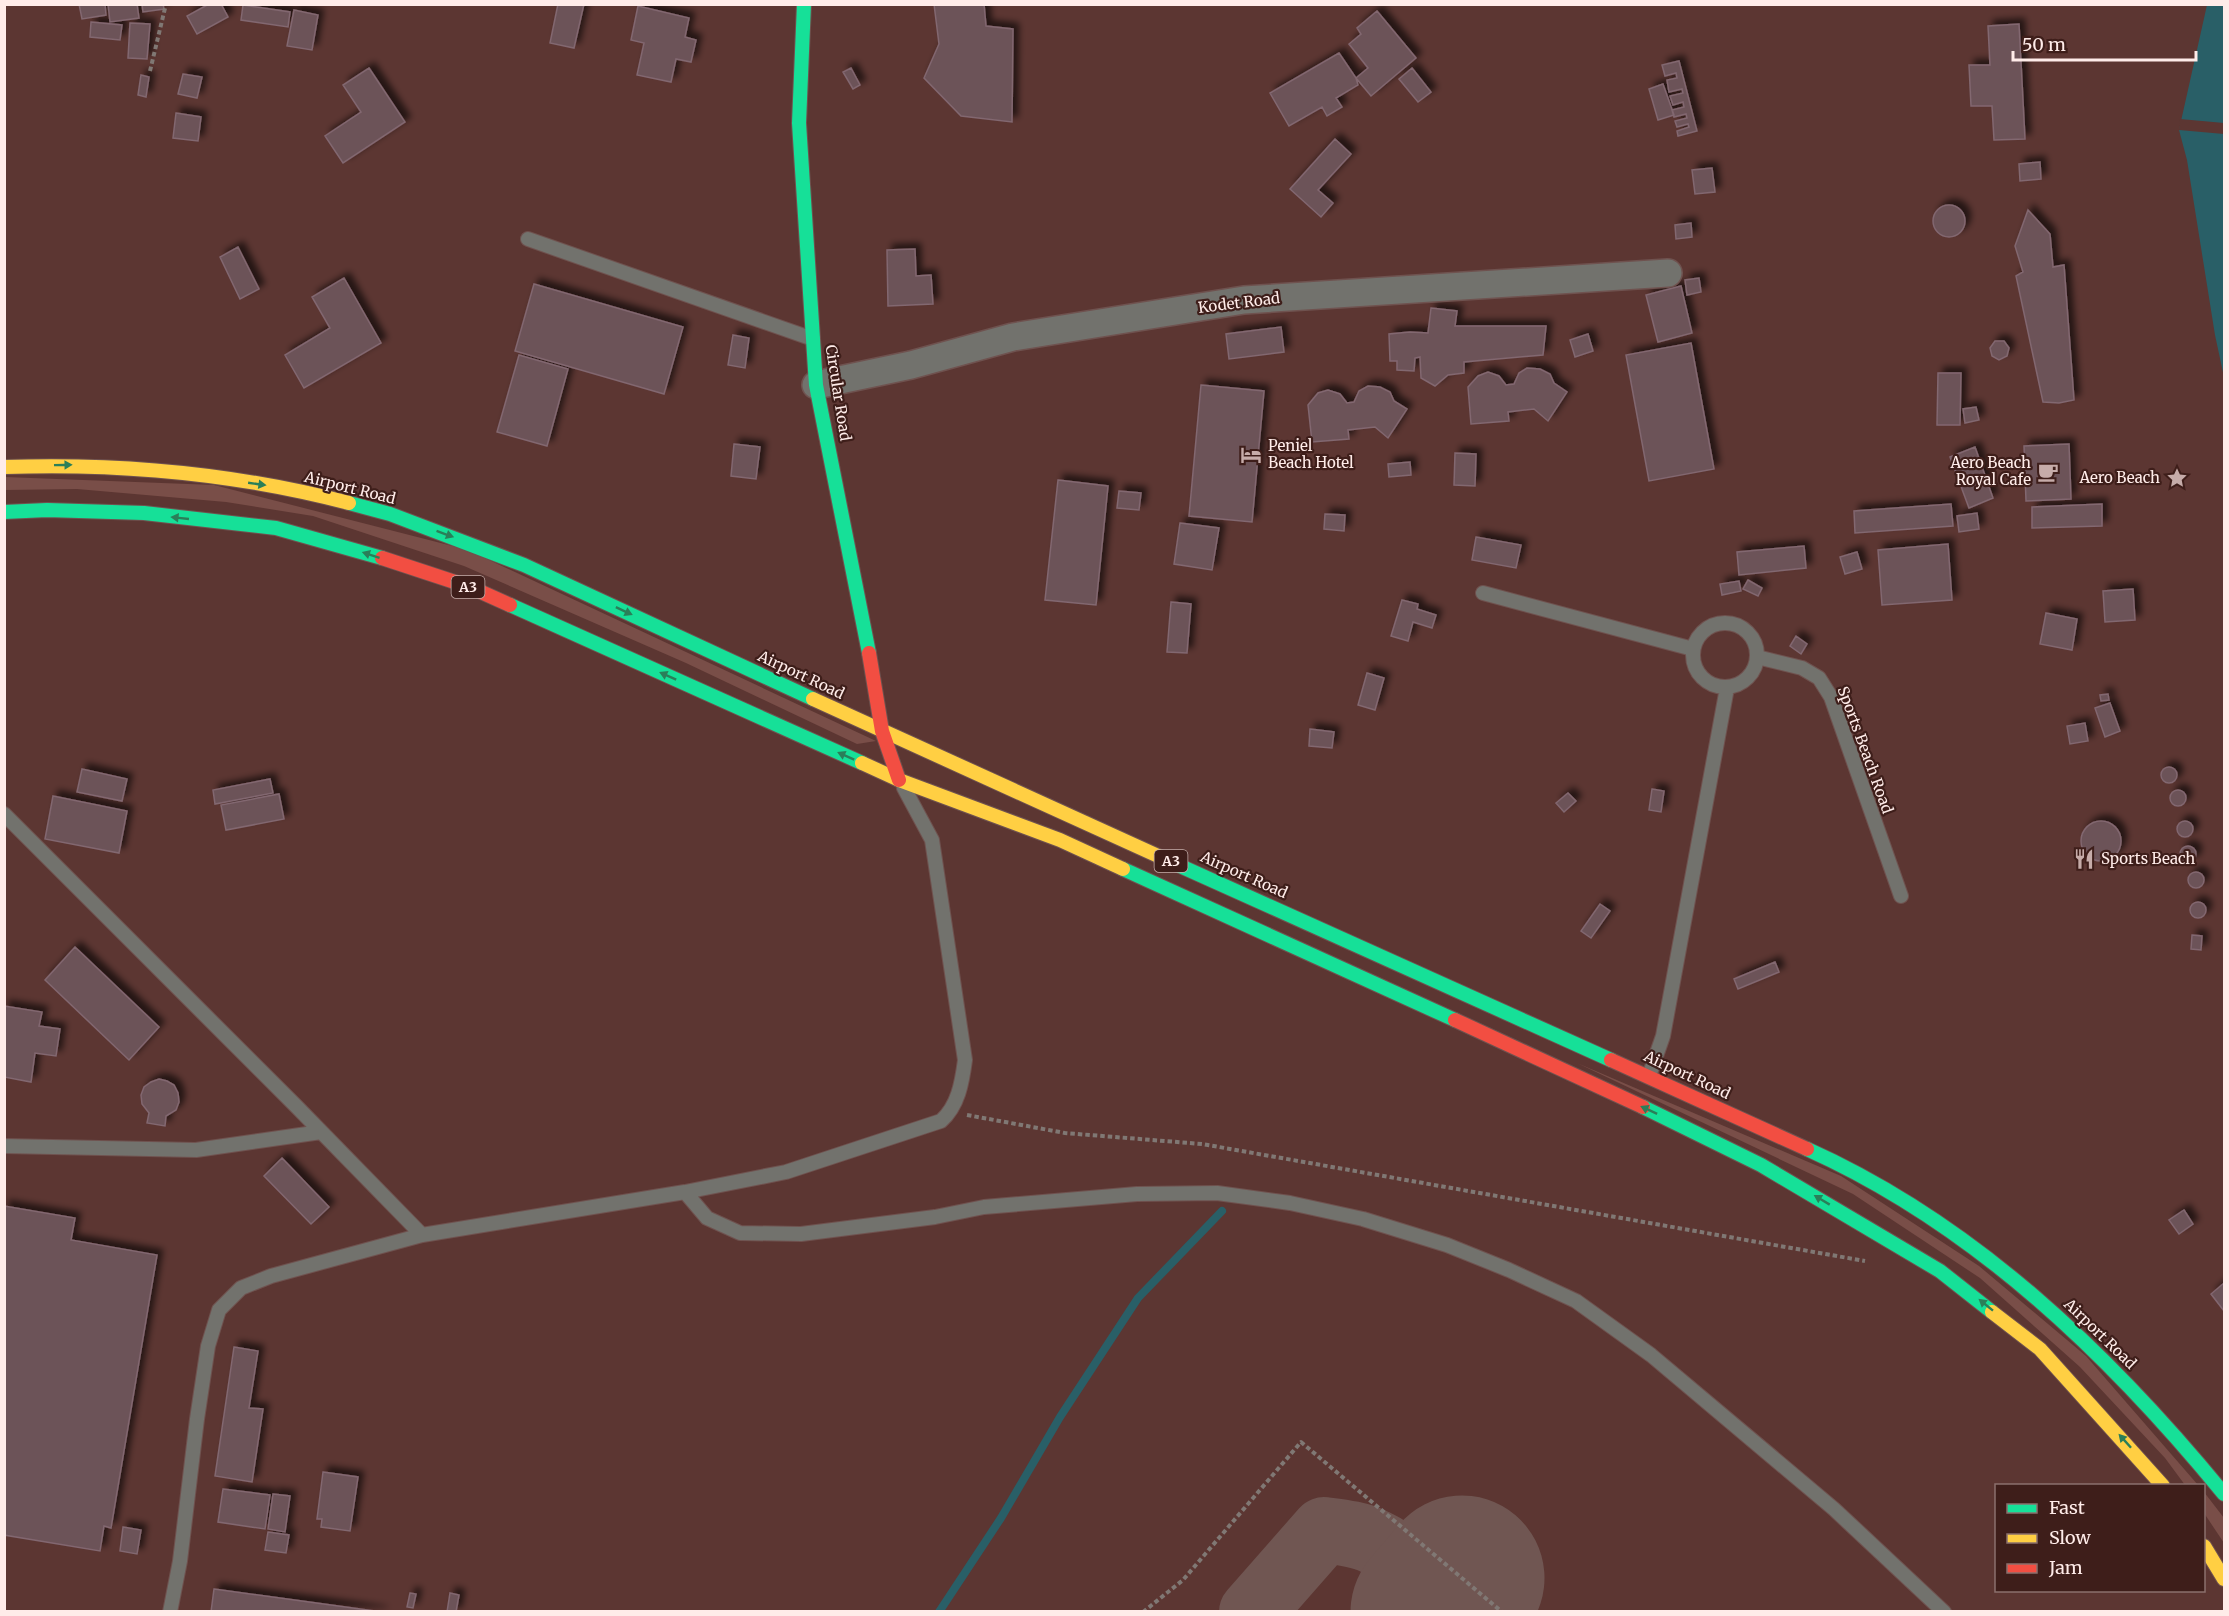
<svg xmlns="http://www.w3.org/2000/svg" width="2229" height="1616" font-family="Merriweather,serif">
<defs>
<filter id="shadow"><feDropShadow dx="5.5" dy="-5.5" stdDeviation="3" flood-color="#0009"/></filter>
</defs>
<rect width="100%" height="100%" fill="#5c3632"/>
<path fill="#794e48" d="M5,477l209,8 254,65 408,191 -19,3 -171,-81 -222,-97 -151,-50 -87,-14 -149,-13 -72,1z
M1577,1063l264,113 138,90 107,90 112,129h-13l-20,-27 -85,-91 -100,-89 -127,-84z
M2204,1492l20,26v25l-20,-30z"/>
<path fill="#295f67" d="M2207,5h17v372l-9,-42 -28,-175 -8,-30z"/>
<path fill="#5c3632" d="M2180,119l44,4v11l-45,-4z"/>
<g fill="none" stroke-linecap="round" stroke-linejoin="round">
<path stroke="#295f67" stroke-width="8" d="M939,1612l62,-94 59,-101 78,-119 84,-87"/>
<path stroke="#705652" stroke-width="66" d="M1252,1612l72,-82c16,2 36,4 51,12 28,13 53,40 61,70"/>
<path stroke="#705652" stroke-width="165" d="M1433,1612l29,-34"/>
</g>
<path fill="#6c5359" stroke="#826770" stroke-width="1.5" filter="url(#shadow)" d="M79,4h26l1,11 -24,4z
M108,4h29l2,14 -29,4z
M142,4h21l1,5 -21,3z
M209,4h12l7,13 -31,17 -10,-18z
M558,4h26l-10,44 -24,-5z
M934,4h50l2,22 27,3 -1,93 -51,-6 -37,-38 15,-34z
M243,5l47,7 -2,15 -47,-7z
M638,6l51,12 -4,19 11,3 -5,22 -15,-3 -5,23 -34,-7 7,-32 -13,-3z
M294,10l24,5 -6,35 -25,-4z
M1377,11l39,47 -45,38 -15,-18 12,-10 -19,-24 12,-10 -4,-6z
M91,22l31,3 -2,15 -30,-3z
M130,23l20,1 -3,35 -19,-1z
M2019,24l6,115 -31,1 -2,-34h-21l-2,-41h21l-2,-39z
M1339,53l17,25 2,7 -22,13 6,9 -15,9 -5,-9 -33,19 -19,-33z
M1679,61l18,70 -19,5 -1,-5 12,-4 -1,-3 -11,3 -2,-6 12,-3 -1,-4 -12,3 -2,-7 12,-3 -1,-5 -10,3 -3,-9 13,-3 -1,-4 -13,3 -2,-12 10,-2 -1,-5 -11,3 -3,-11z
M369,68l36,54 -62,41 -18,-27 36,-24 -18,-27z
M851,68l9,17 -7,4 -10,-17z
M1412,68l19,24 -13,10 -19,-23z
M183,74l19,3 -5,21 -19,-4z
M141,75l8,2 -3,20 -8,-2z
M1663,84l11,31 -16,5 -9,-31z
M176,113l25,4 -3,24 -25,-3z
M1335,139l16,15 -33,36 15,13 -12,14 -31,-28z
M2040,162l1,17 -21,2 -1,-17z
M1712,168l3,24 -20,2 -3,-24z
M1933 221a16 16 0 1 1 32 0a16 16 0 1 1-32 0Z
M2028,210l22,24 3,33 11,-2 10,135 -15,3 -16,-1 -27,-126 7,-4 -8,-26z
M1691,223l1,14 -16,2 -1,-14z
M238,247l21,42 -19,10 -20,-42z
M915,249l1,27 15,-1 2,29 -45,2 -1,-56z
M344,278l37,65 -77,45 -19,-33 45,-27 -18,-31z
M1699,278l2,14 -14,3 -2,-15z
M534,284l149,43 -19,67 -149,-43z
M1681,286l11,47 -34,9 -12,-47z
M1431,308l26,3 -2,15h91l-3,29 -79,7v11l-16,2 -13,11 -14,-8 -1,-21 -5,1 -1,13 -17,-1v-9h-7l-1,-27 21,-2 18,1z
M1281,327l3,25 -55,7 -3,-25z
M1588,334l5,17 -18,6 -5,-17z
M733,335l16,3 -4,30 -17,-3z
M1995,341h9l5,7 -2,8 -8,4 -7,-4 -2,-8z
M1691,343l23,126 -65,12 -23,-126z
M519,355l49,14 -21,77 -50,-14z
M1527,368l13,1 10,5 4,9 13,9 -19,29 -14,-12 -26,3 1,9 -38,3 -3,-37 10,-11 10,-4 11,4 7,9 8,-1 5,-11z
M1938,373h23l-1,52h-23z
M1201,385l63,6 -12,131 -63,-6z
M1368,386l12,1 10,5 4,9 13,8 -19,29 -13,-11 -27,3 1,9 -37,3 -4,-37 10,-12 10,-3 12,4 7,9 7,-1 5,-11z
M1976,407l3,13 -14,3 -2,-14z
M734,444l26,3 -4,32 -25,-3z
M2069,444l2,55 -45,2 -2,-55z
M1975,447l18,51 -24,10 -19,-51z
M1455,453l21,1 -1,32 -21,-1z
M1410,462l1,13 -22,2 -1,-13z
M1058,480l50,6 -12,119 -51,-5z
M1119,491l22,2 -2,17 -22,-2z
M1951,504l2,22 -98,7 -1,-22z
M2102,504v22l-70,2v-21z
M1977,513l2,16 -20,3 -2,-16z
M1325,514l20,1 -1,16 -20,-2z
M1180,523l39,5 -7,42 -38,-6z
M1476,537l45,8 -5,23 -44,-8z
M1948,544l4,56 -70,5 -4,-55z
M1804,546l2,22 -67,7 -2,-23z
M1857,552l5,17 -17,5 -5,-17z
M1748,580l14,8 -4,8 -15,-7z
M1739,581l2,10 -19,4 -2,-11z
M2133,589l2,31 -30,2 -2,-31z
M1402,600l16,4 -1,5 19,6 -4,13 -19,-6 -5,19 -17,-5z
M1171,602l20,2 -4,49 -20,-1z
M2046,613l31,6 -5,31 -32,-6z
M1796,636l11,8 -6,10 -11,-8z
M1367,673l17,5 -9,32 -17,-5z
M2108,694l1,6 -8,1 -1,-6z
M2110,703l10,28 -15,6 -10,-29z
M2085,723l3,18 -18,3 -3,-18z
M1310,729l24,3 -2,16 -23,-2z
M2161 775a8 8 0 1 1 16 0a8 8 0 1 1-16 0Z
M82,769l45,10 -5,22 -45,-9z
M270,779l3,14 -58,11 -2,-14z
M1652,789l12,2 -3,21 -12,-2z
M2170 798a8 8 0 1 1 16 0a8 8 0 1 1-16 0Z
M1568,793l8,8 -12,11 -8,-9z
M279,794l5,25 -58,11 -5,-25z
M53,796l74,15 -8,42 -74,-14z
M2081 841a20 20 0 1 1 40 0a20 20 0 1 1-40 0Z
M2177 829a8 8 0 1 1 16 0a8 8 0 1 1-16 0Z
M2180 854a8 8 0 1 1 16 0a8 8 0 1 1-16 0Z
M2188 880a8 8 0 1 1 16 0a8 8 0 1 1-16 0Z
M2190 910a8 8 0 1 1 16 0a8 8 0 1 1-16 0Z
M1600,904l10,7 -19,27 -10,-7z
M2192,935l10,1 -1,14 -10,-1z
M75,947l84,80 -30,33 -84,-80z
M1775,962l4,10 -41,17 -4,-10z
M4,1006l38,6 -3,14 21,3 -4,27 -21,-3 -4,29 -27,-5z
M159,1079l8,2 7,4 4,8 1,9 -3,8 -10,6 -1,10 -18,-3 2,-10 -7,-9 -1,-9 3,-8 7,-5z
M282,1158l47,49 -18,17 -47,-48z
M4,1206l71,12 -4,22 86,15 -46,273 -7,-2 -4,25 -96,-16z
M2184,1210l9,14 -14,10 -10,-14z
M2224,1283v28l-13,-17z
M234,1347l24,4 -9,57 14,1 -11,73 -37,-6z
M323,1472l35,5 -8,54 -29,-4 1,-8h-5z
M223,1489l47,6 -5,34 -47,-7z
M273,1494l17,2 -5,36 -17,-3z
M123,1527l18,3 -4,24 -17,-3z
M268,1532l21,3 -3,18 -21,-3z
M214,1589l168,23h-171z
M410,1593l6,1 -3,14 -6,-1z
M450,1593l9,2 -3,17h-9z"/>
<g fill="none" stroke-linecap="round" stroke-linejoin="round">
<g stroke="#6f524f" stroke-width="16">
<path id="lane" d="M528,239l285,100
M1483,593l210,56
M1693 655a32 32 0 1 1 64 0a32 32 0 1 1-64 0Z
M1757,657l45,11 17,10 12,19 70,199
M4,814l294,294 124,127
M1649,1076l14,-40 64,-348
M4,1146l192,4 125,-18
M685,1192l22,26 33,15 61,1 134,-17 49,-10 153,-13 80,-1 73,10 73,16 84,26 62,25 67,31 75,54 183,154 110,103
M170,1612l10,-51 17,-142 11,-73 11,-36 22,-22 30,-12 151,-41 263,-43 101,-20 155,-51c17,-15 21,-38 24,-61l-33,-220 -28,-52"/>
</g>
<g stroke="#6f524f" stroke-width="30">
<path id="street" d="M816,385l95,-20 102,-28 231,-37 424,-27"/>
</g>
<g stroke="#6f524f" stroke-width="16">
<path id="fast" d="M804,4l-5,119 17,262 53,268
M349,503l41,11 134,51 289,134
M4,512l43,-2 97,3 132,15 106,30
M510,605l352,158
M1178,865l433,195
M1123,869l332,151
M1643,1107l118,58 179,106 52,41
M1807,1149c167,75 302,205 417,345"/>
</g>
<g stroke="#6f524f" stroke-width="16">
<path id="slow" d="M4,467c114,-4 234,7 345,36
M813,699l365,166
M862,763l37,17 161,60 63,29
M1992,1312l48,37 123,137
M2204,1546l20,33"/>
</g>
<g stroke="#6f524f" stroke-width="16">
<path id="jam" d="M382,558l88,29 40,18
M869,653l13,78 17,49
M1455,1020l188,87
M1611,1060l196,89"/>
</g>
<path stroke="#807874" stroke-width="4" stroke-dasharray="4.5 3" stroke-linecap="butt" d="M150,71l16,-67
M967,1115l98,18 137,11 663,117
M1143,1612l40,-32 118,-138 201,170"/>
<use href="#lane" stroke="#72726d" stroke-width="14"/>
<use href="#street" stroke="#72726d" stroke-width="27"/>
<use href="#fast" stroke="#16e098" stroke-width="14"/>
<use href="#slow" stroke="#ffcf43" stroke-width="14"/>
<use href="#jam" stroke="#f24e42" stroke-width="14"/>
</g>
<defs><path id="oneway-solid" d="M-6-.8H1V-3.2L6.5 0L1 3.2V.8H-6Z" transform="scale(1.5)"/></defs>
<g fill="#2a7f59">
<use href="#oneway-solid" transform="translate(63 465) rotate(-1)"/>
<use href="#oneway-solid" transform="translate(257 484) rotate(8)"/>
<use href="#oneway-solid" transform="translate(180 518) rotate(-174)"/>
<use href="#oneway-solid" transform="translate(445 534) rotate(20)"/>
<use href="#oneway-solid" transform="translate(371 555) rotate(-162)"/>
<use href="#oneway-solid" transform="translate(624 611) rotate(25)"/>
<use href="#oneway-solid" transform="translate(668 676) rotate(-156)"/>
<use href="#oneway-solid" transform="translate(846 756) rotate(-156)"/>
<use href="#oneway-solid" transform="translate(1649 1110) rotate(-155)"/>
<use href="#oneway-solid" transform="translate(1822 1200) rotate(-149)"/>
<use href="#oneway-solid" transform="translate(1986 1305) rotate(-141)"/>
<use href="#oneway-solid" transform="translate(2125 1441) rotate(-132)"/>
</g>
<defs>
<g id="hotel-bare" transform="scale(1.62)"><path d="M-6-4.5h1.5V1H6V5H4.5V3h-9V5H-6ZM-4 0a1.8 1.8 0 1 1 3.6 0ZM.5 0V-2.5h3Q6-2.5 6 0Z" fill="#c6aca9" stroke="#3e1e1a" stroke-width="2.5" paint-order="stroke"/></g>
<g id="cafe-bare" transform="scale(1.62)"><path d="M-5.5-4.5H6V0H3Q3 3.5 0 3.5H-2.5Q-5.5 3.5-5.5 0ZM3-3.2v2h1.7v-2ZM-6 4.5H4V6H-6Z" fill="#c6aca9" stroke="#3e1e1a" stroke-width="2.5" paint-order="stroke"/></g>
<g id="sight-bare" transform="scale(1.62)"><path d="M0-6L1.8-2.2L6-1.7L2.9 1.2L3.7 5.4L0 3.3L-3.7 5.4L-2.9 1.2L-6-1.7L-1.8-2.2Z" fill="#c6aca9" stroke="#3e1e1a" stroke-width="2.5" paint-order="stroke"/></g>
<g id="restaurant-bare" transform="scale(1.62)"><path d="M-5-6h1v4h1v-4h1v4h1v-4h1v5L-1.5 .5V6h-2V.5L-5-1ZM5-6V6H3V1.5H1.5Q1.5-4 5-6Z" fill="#c6aca9" stroke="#3e1e1a" stroke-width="2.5" paint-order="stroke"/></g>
</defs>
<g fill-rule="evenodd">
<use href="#hotel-bare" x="1251" y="455"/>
<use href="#cafe-bare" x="2048" y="472"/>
<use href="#sight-bare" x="2177" y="478"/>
<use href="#restaurant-bare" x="2084" y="859"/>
</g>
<g text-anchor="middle" stroke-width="4.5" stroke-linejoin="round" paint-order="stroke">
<g fill="#3e1e1a" stroke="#c5aeab" stroke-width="1.5">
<rect x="451.5" y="576" width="33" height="22" rx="4.5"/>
<rect x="1154.5" y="850" width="33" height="22" rx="4.5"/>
</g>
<g font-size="14" font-weight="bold" fill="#ffece9">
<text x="468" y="592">A3</text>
<text x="1171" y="866">A3</text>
</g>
<g font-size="15" fill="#ffece9" stroke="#3e1e1a">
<text transform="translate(1239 303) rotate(-7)" y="5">Kodet Road</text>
<text transform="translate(838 393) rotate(81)" y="5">Circular Road</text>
<text transform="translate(350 488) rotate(14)" y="5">Airport Road</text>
<text transform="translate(801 675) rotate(25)" y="5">Airport Road</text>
<text transform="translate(1865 750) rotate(70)" y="5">Sports Beach Road</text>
<text transform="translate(1244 875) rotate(24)" y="5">Airport Road</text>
<text transform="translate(1687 1075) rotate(25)" y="5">Airport Road</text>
<text transform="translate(2100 1334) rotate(44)" y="5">Airport Road</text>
</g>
<g font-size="15" fill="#ffece9" stroke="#3e1e1a" text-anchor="start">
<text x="1268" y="451">Peniel<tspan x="1268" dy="17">Beach Hotel</tspan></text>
<text x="2031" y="468" text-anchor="end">Aero Beach<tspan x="2031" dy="17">Royal Cafe</tspan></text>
<text x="2160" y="483" text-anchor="end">Aero Beach</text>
<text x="2101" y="864">Sports Beach</text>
</g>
</g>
<rect width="2229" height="1616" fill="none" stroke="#ffece9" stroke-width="12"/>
<rect x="1995" y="1484" width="210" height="108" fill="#3e1e1a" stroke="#8b706d" stroke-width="1.5"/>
<rect x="2007" y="1504" width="30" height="9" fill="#16e098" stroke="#8b706d" stroke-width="1.5"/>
<text x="2049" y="1514" font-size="18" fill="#ffece9">Fast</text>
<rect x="2007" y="1534" width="30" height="9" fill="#ffcf43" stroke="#8b706d" stroke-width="1.5"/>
<text x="2049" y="1544" font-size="18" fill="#ffece9">Slow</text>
<rect x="2007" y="1564" width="30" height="9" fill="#f24e42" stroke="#8b706d" stroke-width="1.5"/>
<text x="2049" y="1574" font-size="18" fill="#ffece9">Jam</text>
<path d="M2013 51v9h183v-9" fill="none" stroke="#ffece9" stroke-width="3"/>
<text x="2022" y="51" font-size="18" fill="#ffece9" stroke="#3e1e1a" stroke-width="4.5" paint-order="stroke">50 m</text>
</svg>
